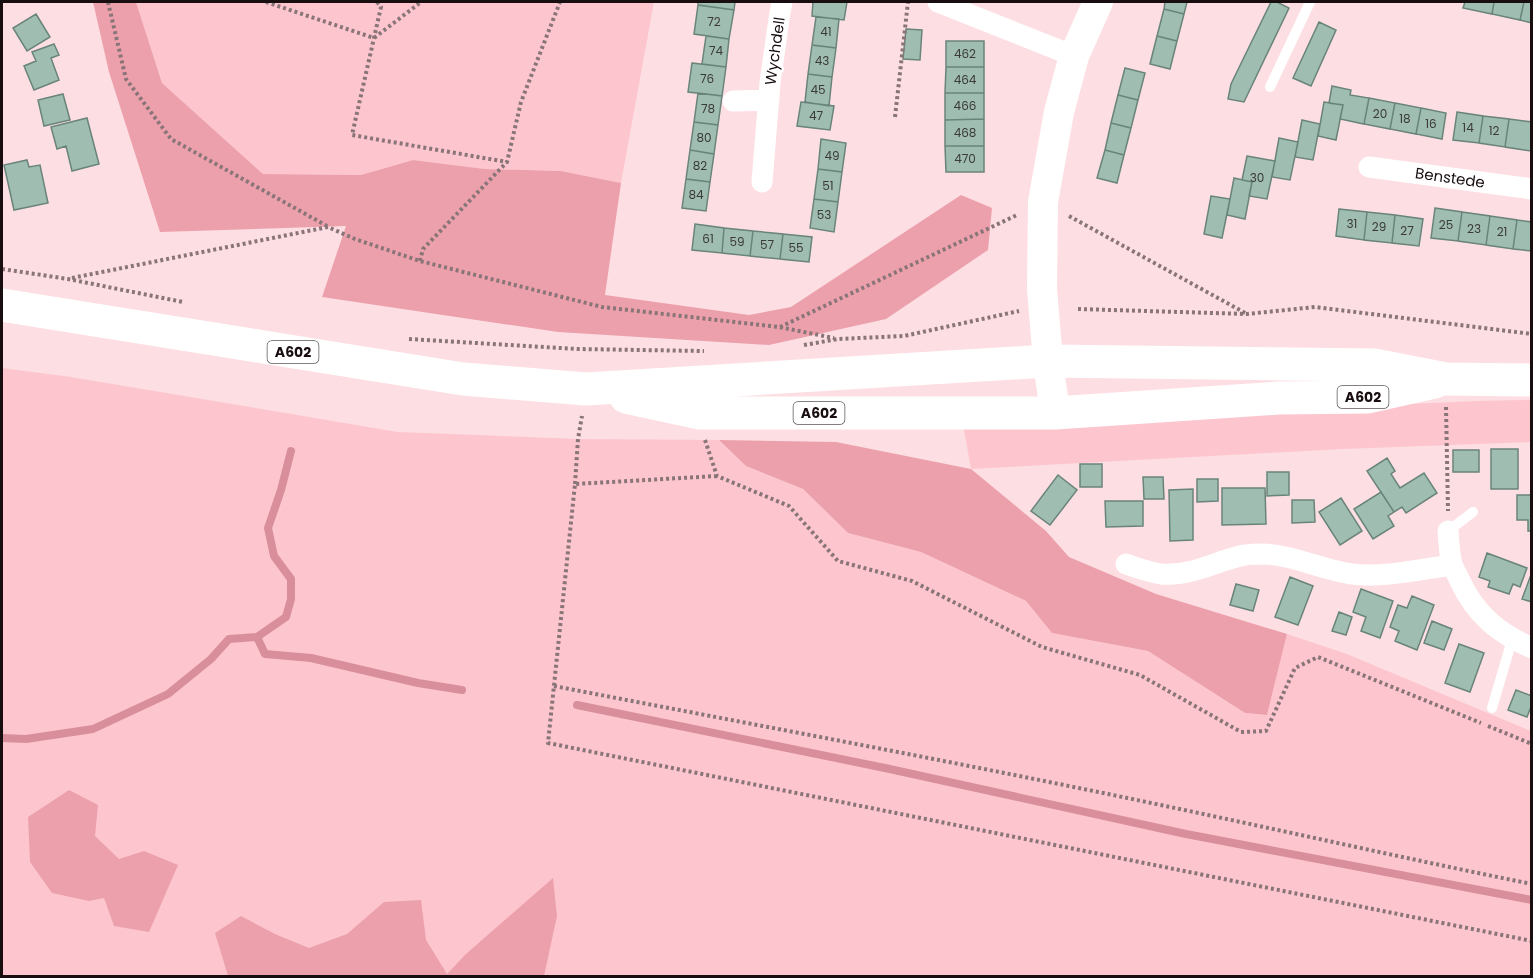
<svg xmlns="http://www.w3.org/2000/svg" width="1533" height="978" font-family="Poppins,sans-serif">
<rect width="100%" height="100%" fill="#fddfe3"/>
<path fill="#fdc6ce" d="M136,2h518l-33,181 -60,-12 -76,-2 -72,-9 -52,15 -98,-1 -101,-91z
M2,368l69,9 327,55 180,7 141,1 27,26 57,23 45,44 73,19 105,49 26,32 96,18 97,62 22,2 20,-81 60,20 184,77v245h-1529z
M1532,400l-1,42 -188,7 -372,20 -8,-45 513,-23z"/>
<path fill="#eca0ac" d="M93,2h43l26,81 101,91 98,1 52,-15 72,9 76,2 60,12 -16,112 144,20 42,-8 170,-112 31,13 -4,42 -102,69 -117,26 -211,-13 -236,-35 24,-71 -186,6 -51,-160z
M719,440l117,2 135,27 75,62 23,26 87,37 131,40 -20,81 -22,-2 -97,-62 -96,-18 -26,-32 -105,-49 -73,-19 -45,-44 -57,-23z
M69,790l29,15 -3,31 24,23 25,-8 34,14 -29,67 -35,-6 -10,-28 -15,3 -37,-8 -22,-31 -2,-45z
M553,878l4,38 -13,60h-316l-13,-43 26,-17 34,18 34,14 38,-14 37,-32 37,-2 5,40 21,34 19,-20z"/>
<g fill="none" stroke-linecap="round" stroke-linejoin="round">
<path stroke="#d98e9b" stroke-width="8" d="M257,637l8,17 46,4 107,25 44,7
M577,705l308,63 301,66 346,66
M2,738l24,1 67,-10 75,-35 43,-35 18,-20 28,-2 29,-20 5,-18v-20l-17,-23 -6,-28 13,-38 10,-39"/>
</g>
<path fill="#a0bdb2" stroke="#69847b" stroke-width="1.5" d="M698,2h37l-1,8 -36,-5z
M813,2h34l-3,18 -32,-4z
M1165,2h22l-3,12 -20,-5z
M1271,2h6l12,6 -45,94 -16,-3 3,-15z
M1465,2h29l-2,12 -29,-6z
M1494,2h30l-4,18 -28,-6z
M1524,2h8v21l-12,-3z
M698,5l36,5 -5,29 -35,-5z
M1164,9l20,5 -7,27 -20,-5z
M36,14l14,23 -23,14 -14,-23z
M816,17l23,2 -3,29 -24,-3z
M1319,22l17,8 -25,56 -18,-8z
M906,29l16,1 -2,30 -17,-1z
M706,36l23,3 -3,28 -24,-3z
M1157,36l20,5 -7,28 -20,-5z
M946,41h38v26h-38z
M54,44l5,11 -8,3 8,22 -25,10 -10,-24 12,-5 -4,-9z
M812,45l24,3 -4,29 -24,-3z
M692,63l34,4 -4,29 -34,-4z
M946,67h38v26h-39z
M1125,68l20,5 -7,27 -20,-5z
M808,74l24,3 -3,29 -24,-4z
M1332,86l19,4 -1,5 19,3 -5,26 -24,-5 3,-14 -14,-2z
M698,93l24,3 -4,29 -24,-3z
M945,93h39v26l-39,1z
M63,94l7,26 -26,6 -6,-26z
M1118,95l20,5 -7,28 -20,-5z
M1369,98l26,5 -5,26 -26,-5z
M801,102l33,4 -4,24 -33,-4z
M1324,102l19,3 -7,35 -18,-4z
M1395,103l26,5 -5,26 -26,-5z
M1421,108l25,5 -4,26 -26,-5z
M1457,112l26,4 -4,27 -26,-3z
M1483,116l26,3 -4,28 -26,-4z
M87,118l12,46 -27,7 -6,-25 -9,3 -6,-22z
M984,119v27h-39v-26z
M1509,119l23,3 -1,29 -26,-4z
M1302,120l18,4 -7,36 -18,-3z
M694,122l24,3 -4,29 -24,-4z
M1111,123l20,5 -7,27 -19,-5z
M1279,138l19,4 -8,38 -18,-3z
M821,139l25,4 -4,29 -24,-3z
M945,146h39v26h-38z
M690,150l24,4 -4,28 -24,-3z
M1105,150l19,5 -7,28 -20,-5z
M1247,156l28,5 -8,38 -18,-3 3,-14 -10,-2z
M27,160l2,7 11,-2 8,38 -34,7 -10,-45z
M818,169l24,3 -4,30 -24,-3z
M1234,178l18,4 -7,37 -18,-4z
M686,179l24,3 -4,29 -24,-3z
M1211,196l19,3 -8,39 -18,-4z
M814,199l24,3 -4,30 -24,-4z
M1435,208l27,4 -4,29 -27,-3z
M1339,209l28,3 -3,28 -28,-4z
M1367,212l28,3 -3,28 -28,-3z
M1462,212l28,4 -4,29 -28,-4z
M1395,215l28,4 -4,27 -27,-3z
M1490,216l27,4 -4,29 -27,-4z
M1517,220l15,2v29l-19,-2z
M695,224l29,4 -2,25 -30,-3z
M724,228l29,3 -3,25 -28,-3z
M753,231l30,3 -3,25 -30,-3z
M783,234l29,3 -3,25 -29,-3z
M1491,449h27v40h-27z
M1453,450h26v22h-26z
M1387,458l8,13 -4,3 9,14 24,-15 13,20 -31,20 -4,-6 -8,5 -27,-41z
M1080,464h22v23h-22z
M1267,472h22v23l-22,1z
M1058,475l19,15 -27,35 -19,-14z
M1143,477h20l1,22h-20z
M1197,479h21v22l-21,1z
M1222,488h43l1,36 -44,1z
M1193,489v51l-23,1 -1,-51z
M1381,492l13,20 -6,4 6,10 -21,13 -19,-30z
M1517,495h15v36h-4v-11h-11z
M1341,498l21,33 -22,14 -21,-33z
M1292,500h22l1,22 -23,1z
M1105,501h38v25l-37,1z
M1487,553l40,15 -7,19 -7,-3 -4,10 -21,-7 2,-6 -11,-4z
M1532,572v30l-10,-3z
M1290,577l23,9 -15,39 -23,-8z
M1236,584l23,6 -6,21 -23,-6z
M1361,589l32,12 -13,37 -19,-7 5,-14 -13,-5z
M1412,596l22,9 -17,45 -22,-9 4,-10 -9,-4 8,-22 9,3z
M1339,612l13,5 -6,18 -14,-4z
M1432,621l20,8 -8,21 -20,-7z
M1459,644l25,9 -14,39 -25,-9z
M1516,690l16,6v8l-5,13 -19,-7z"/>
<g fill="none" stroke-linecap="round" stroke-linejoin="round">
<path stroke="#897578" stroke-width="4" stroke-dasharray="3 3" stroke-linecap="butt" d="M108,2l18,77 45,60 156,87
M266,2l108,36 47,-36
M377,2l4,5 -29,128 155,27
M895,117l13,-115
M1069,216l178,98
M420,261l3,-12 84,-87 14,-60 39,-100
M2,269l66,10 115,23
M72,278l256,-51 27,12 65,22 182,46 177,20 55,11
M1078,309l169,5 68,-7 217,27
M780,327l237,-112
M409,339l168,10 127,2
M804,345l34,-6 66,-3 115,-25
M1446,407l2,104
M705,440l12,36 72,30 49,55 74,20 130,66 98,28 101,57 25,-1 29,-63 23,-11 163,66
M717,476l-142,8 -27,259 984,198
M575,484l3,-45 4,-23
M554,686c212,41 424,80 635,125 114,24 228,50 343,73
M1488,726l44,18"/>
<path stroke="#fff" stroke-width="10" d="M1270,87l40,-85
M1448,531l25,-19
M1492,708l20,-68"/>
<path stroke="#fff" stroke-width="21" d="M938,2l136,54
M733,101l36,-1
M1369,167l163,22
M762,182l8,-99 10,-71 2,-10
M1448,531c1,11 1,23 4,33 2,6 6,12 8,17 16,34 38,52 72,67
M1126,564c11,4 23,8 35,10 21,2 42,-6 62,-13 7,-2 15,-5 22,-6 6,-1 12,-1 18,-1 31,1 59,16 89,20 32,4 69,-5 100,-9"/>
<path stroke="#fff" stroke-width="30" d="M1055,413l-7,-52 -6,-72 1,-87 16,-90 15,-56 24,-54"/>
<path stroke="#fff" stroke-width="33" d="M2,305l461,74 123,10 462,-28 326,4 72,14 86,1
M626,397l74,16h355l224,-15 89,-1 67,-15"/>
</g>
<g text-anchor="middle" stroke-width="5" stroke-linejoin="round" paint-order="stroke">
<g font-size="12" fill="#3a3a38">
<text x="714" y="26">72</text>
<text x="826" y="36">41</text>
<text x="716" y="55">74</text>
<text x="965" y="58">462</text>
<text x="822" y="65">43</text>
<text x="707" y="83">76</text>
<text x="965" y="84">464</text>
<text x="818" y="94">45</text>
<text x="965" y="110">466</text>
<text x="708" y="113">78</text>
<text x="1380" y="118">20</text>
<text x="816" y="120">47</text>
<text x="1405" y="123">18</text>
<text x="1431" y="128">16</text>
<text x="1468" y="132">14</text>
<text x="1494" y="135">12</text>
<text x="965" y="137">468</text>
<text x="704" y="142">80</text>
<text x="832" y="160">49</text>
<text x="965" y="163">470</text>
<text x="700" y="170">82</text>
<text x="1257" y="182">30</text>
<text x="828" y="190">51</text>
<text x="696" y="199">84</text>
<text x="824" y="219">53</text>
<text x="1352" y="228">31</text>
<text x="1446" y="229">25</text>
<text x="1379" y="231">29</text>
<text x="1474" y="233">23</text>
<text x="1407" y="235">27</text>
<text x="1502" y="236">21</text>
<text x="708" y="243">61</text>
<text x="737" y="246">59</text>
<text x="767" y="249">57</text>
<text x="796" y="252">55</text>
</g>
<g fill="#fff" stroke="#5d5658" stroke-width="1.5">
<rect x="267.5" y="341" width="51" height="22" rx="4.5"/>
<rect x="1337.5" y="386" width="51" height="22" rx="4.5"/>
<rect x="793.5" y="402" width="51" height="22" rx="4.5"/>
</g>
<g font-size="14" font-weight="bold" fill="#180e10">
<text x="293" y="357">A602</text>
<text x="1363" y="402">A602</text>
<text x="819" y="418">A602</text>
</g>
<g font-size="15" fill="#180e10" stroke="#fff">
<text transform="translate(775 51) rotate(-82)" y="5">Wychdell</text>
<text transform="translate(1450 178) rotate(8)" y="5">Benstede</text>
</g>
</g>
<rect width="1533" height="978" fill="none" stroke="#180e10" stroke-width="6"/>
</svg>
